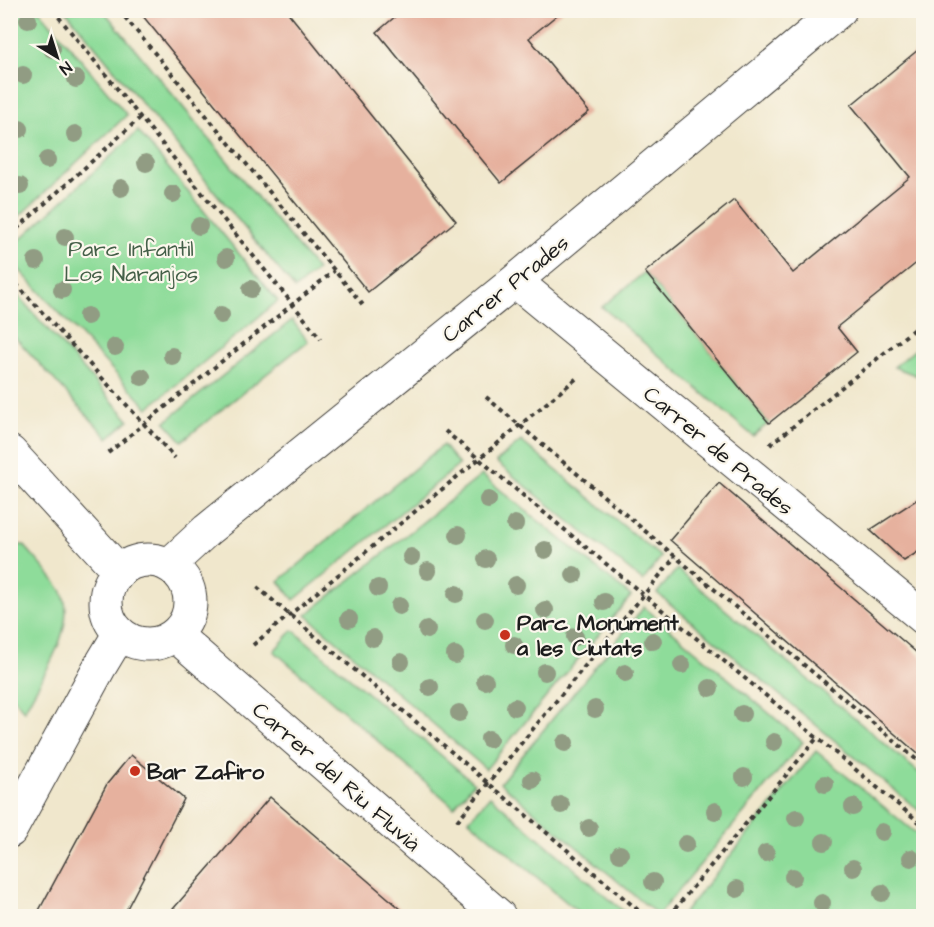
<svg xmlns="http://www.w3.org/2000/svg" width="934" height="927" font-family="'Architects Daughter',sans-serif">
<rect width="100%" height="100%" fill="#fbf7ec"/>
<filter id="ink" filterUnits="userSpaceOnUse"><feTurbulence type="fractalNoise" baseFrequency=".0167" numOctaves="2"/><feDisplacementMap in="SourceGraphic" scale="12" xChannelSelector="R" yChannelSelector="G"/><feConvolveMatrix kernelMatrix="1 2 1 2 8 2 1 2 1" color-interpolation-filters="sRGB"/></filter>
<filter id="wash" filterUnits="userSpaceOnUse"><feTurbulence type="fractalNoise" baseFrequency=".008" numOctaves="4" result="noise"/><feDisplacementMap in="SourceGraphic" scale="24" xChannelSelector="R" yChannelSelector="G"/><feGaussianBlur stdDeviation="1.35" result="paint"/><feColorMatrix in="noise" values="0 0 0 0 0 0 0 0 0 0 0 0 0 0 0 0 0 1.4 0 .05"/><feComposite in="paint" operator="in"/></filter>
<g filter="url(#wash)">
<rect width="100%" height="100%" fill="#f0e7cc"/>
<path fill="#8edc9a" stroke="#557c5b" stroke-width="1.5" d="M11,10l29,1 87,104 -116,109z
M66,11h38l213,259 -22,19z
M138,131l140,170 -130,107 -138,-148 1,-12z
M645,272l124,151 -16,13 -151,-129z
M11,288l118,132 -21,18 -97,-105z
M292,320l16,21 -126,100 -17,-19z
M923,343v35l-29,-11z
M521,441l140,116 -18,24 -147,-119z
M443,445l16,20 -165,135 -15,-19z
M482,475l149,121 -145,173 -180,-154z
M11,545h13c9,11 32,35 38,47 16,36 -22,87 -38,119l-13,-17z
M677,569l246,207v38l-266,-221z
M644,607l159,135 -145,173 -158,-132z
M293,630l181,153 -20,24 -180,-156z
M816,751l107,88v77h-242z
M490,796l139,120h-46l-114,-96z"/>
<g id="blocks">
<path fill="#e6b19e" d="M138,10h148l170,211 -88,71z
M403,10h160l-34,28 60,74 -88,71 -124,-151z
M924,45v212l-87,70 20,25 -88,71 -124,-151 89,-72 59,73 117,-96 -59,-72z
M719,483l205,176v100l-254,-219z
M924,495v53l-20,13 -34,-31z
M131,755l53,44 -61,117h-87l71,-132z
M270,797l139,119h-242z"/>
</g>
</g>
<g filter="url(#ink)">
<use href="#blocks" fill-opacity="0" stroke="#3c3a36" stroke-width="1.5"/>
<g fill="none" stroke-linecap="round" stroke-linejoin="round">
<g stroke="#3c3a36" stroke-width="35">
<path id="minor" d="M515,281l409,337
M10,452l109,119
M106 602a42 42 0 1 1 84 0a42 42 0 1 1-84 0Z
M169,565l38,-35 308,-249 325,-271
M175,635l324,281
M10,831l89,-163 21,-35"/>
</g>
<path stroke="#3c3a36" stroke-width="4" stroke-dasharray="4.5 4.5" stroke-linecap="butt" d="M53,10l268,329
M119,10l244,295
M10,235l131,-118
M10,277l165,181
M486,397l438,369
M445,431l479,395
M770,445l154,-124
M108,453l226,-182
M257,587l388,329
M253,645l324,-267
M457,821l218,-264
M669,916l148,-178"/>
<use href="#minor" stroke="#fff" stroke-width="33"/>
</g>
<g fill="#919c83">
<circle cx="28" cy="20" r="9"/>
<circle cx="52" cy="49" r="9"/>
<circle cx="23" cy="75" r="9"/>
<circle cx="76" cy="79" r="9"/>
<circle cx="20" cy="129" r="9"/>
<circle cx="75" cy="134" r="9"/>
<circle cx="47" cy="160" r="9"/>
<circle cx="146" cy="163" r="9"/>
<circle cx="20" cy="186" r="9"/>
<circle cx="121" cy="188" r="9"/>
<circle cx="173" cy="194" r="9"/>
<circle cx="199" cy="226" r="9"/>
<circle cx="65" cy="237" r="9"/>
<circle cx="226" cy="258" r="9"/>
<circle cx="36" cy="261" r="9"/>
<circle cx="251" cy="289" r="9"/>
<circle cx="62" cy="290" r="9"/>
<circle cx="221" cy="315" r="9"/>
<circle cx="87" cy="316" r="9"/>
<circle cx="115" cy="347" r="9"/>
<circle cx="172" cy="356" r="9"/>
<circle cx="142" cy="377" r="9"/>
<circle cx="488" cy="500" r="9"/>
<circle cx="515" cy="524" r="9"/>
<circle cx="458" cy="535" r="9"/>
<circle cx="545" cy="550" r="9"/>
<circle cx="411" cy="557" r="9"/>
<circle cx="486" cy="559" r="9"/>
<circle cx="428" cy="571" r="9"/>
<circle cx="574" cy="575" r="9"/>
<circle cx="516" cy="585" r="9"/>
<circle cx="378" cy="588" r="9"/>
<circle cx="456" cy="594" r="9"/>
<circle cx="604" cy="602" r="9"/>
<circle cx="399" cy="606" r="9"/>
<circle cx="545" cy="610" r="9"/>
<circle cx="349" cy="619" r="9"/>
<circle cx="485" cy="620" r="9"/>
<circle cx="427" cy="630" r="9"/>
<circle cx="575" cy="637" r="9"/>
<circle cx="373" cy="638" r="9"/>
<circle cx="653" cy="641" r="9"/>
<circle cx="514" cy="645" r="9"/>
<circle cx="455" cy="655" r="9"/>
<circle cx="401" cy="662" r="9"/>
<circle cx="682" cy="665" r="9"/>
<circle cx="545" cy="672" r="9"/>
<circle cx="625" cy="673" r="9"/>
<circle cx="485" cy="681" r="9"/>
<circle cx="430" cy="687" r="9"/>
<circle cx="710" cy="688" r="9"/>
<circle cx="515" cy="707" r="9"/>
<circle cx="595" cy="709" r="9"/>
<circle cx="459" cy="713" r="9"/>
<circle cx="742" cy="714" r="9"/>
<circle cx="489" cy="739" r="9"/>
<circle cx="774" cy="742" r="9"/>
<circle cx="565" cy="743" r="9"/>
<circle cx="744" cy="777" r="9"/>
<circle cx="532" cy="780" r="9"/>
<circle cx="825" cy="784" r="9"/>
<circle cx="561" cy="805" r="9"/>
<circle cx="853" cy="807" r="9"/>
<circle cx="715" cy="811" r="9"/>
<circle cx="796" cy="818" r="9"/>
<circle cx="589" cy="828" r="9"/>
<circle cx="882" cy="832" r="9"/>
<circle cx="824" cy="842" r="9"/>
<circle cx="686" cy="844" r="9"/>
<circle cx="766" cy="853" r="9"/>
<circle cx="620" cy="854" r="9"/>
<circle cx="911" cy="858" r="9"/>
<circle cx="853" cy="868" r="9"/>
<circle cx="793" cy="877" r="9"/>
<circle cx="653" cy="882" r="9"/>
<circle cx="737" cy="889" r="9"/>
<circle cx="882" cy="893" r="9"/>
<circle cx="822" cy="903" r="9"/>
</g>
</g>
<g fill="#c8321e" stroke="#fbf7ec" stroke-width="2">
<circle cx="505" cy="635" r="6"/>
<circle cx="135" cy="771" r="6"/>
</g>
<g text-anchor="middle" stroke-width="4.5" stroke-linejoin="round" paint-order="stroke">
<g font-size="22" fill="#445f48" stroke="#fbf7ec">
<text x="131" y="256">Parc Infantil<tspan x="131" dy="25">Los Naranjos</tspan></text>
</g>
<g font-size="22" fill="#1c1c1c" stroke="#fbf7ec">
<text transform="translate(505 288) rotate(-39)" y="8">Carrer Prades</text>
<text transform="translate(719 450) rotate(40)" y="8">Carrer de Prades</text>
<text transform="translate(337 776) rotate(41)" y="8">Carrer del Riu Fluvià</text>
</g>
<g font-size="22" font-weight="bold" fill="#1c1c1c" stroke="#fbf7ec" text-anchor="start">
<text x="517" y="630">Parc Monument<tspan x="517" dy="25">a les Ciutats</tspan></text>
<text x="147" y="779">Bar Zafiro</text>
</g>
</g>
<rect width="934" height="927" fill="none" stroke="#fbf7ec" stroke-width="36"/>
<g transform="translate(57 57) rotate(142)" stroke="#fbf7ec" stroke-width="4.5" paint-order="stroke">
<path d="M0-4.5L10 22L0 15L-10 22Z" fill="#1c1c1c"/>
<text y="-9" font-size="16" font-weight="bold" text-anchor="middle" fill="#1c1c1c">N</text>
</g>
</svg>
